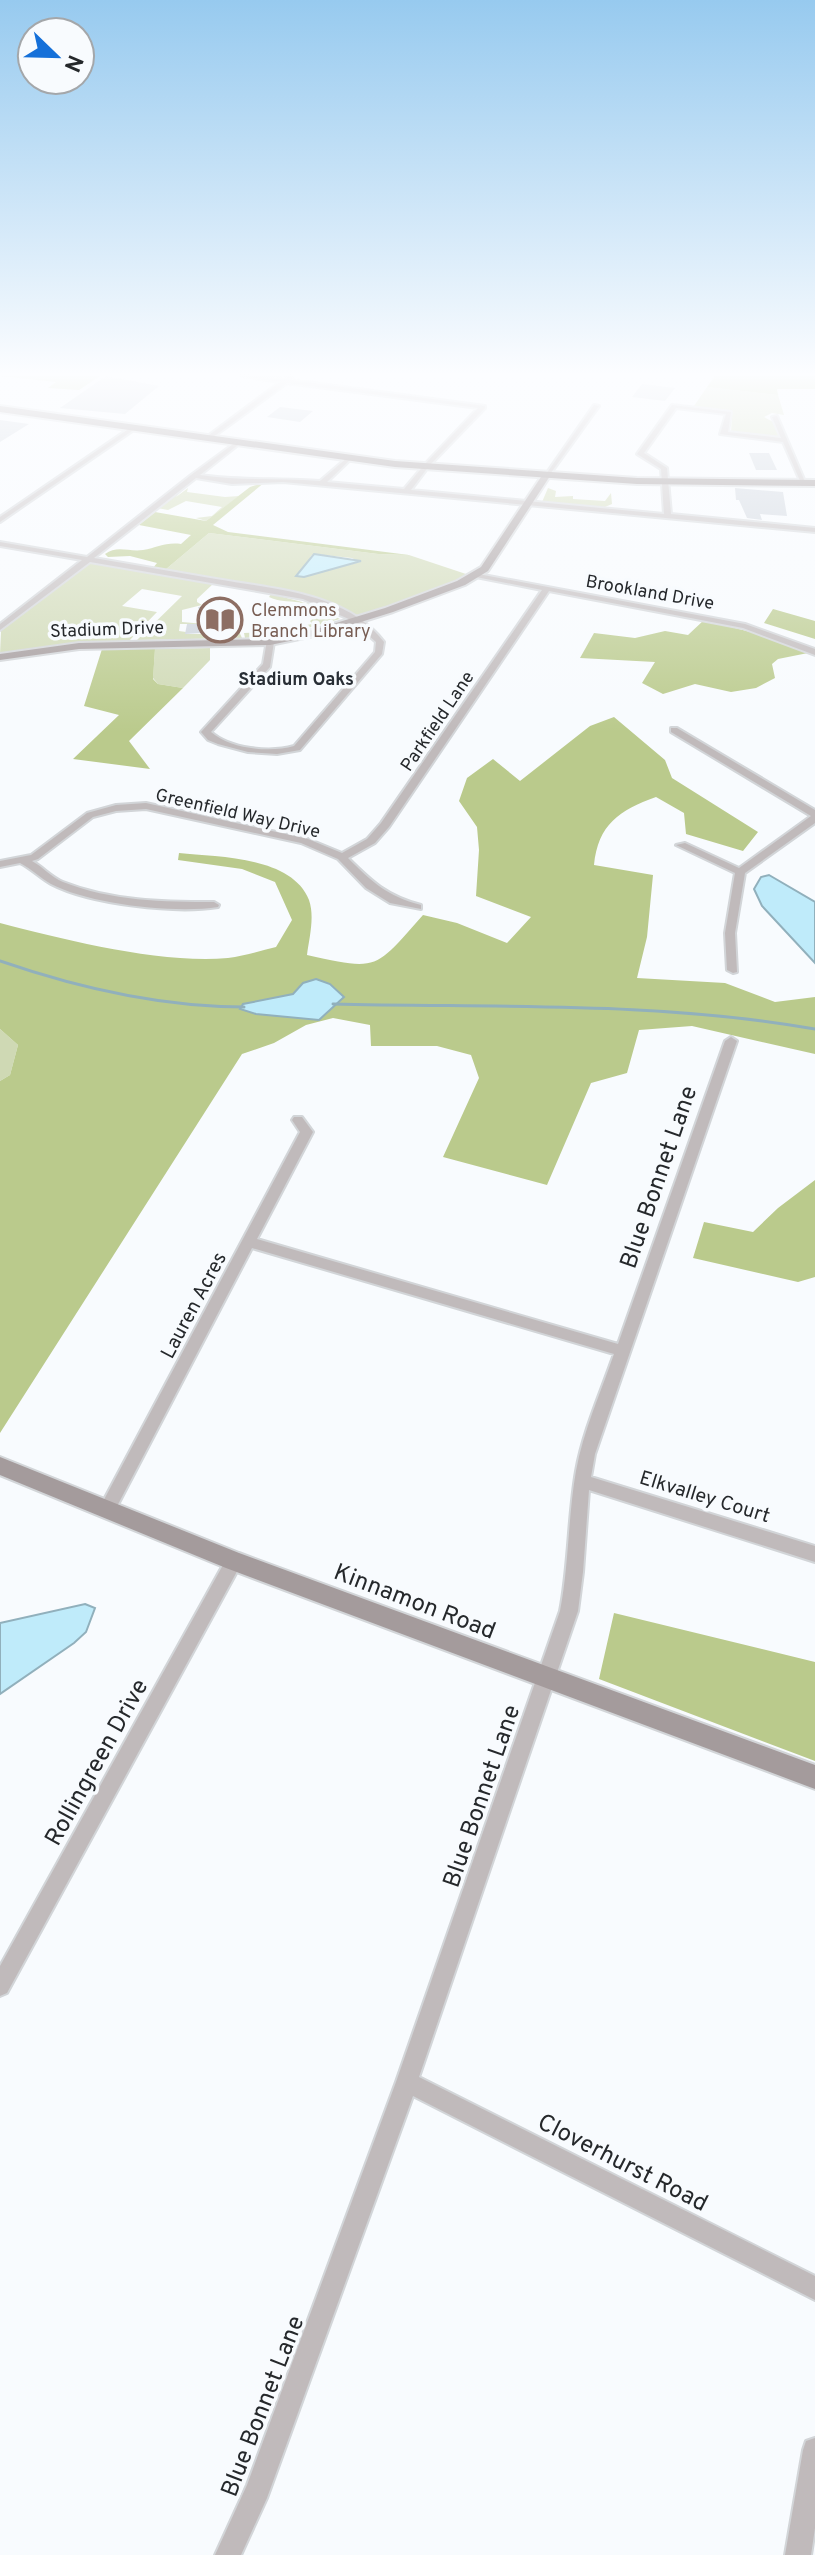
<svg xmlns="http://www.w3.org/2000/svg" width="815" height="2555" font-family="Overpass,sans-serif">
<rect width="100%" height="100%" fill="#f8fbfe"/>
<path fill="#cfd9b4" fill-rule="evenodd" d="M707,387l71,8 6,20 -12,-2 -8,4 11,6 5,15 -49,-6 1,-18 -38,-8z
M184,488l-8,9 12,-9 -1,4 38,5 14,-1 -33,25 -10,-3 16,-2 10,-9 -36,-6 -18,9 -11,-2z
M548,488l8,3 -1,6 18,-1v3l32,2 6,-8 1,11 -7,3 11,2 -74,-7z
M209,533l169,21 31,1 57,19c-15,16 -88,40 -111,42 -57,-29 -126,-35 -190,-46zM314,554l38,4 8,4 -59,15 10,-21z
M89,562l124,22 -16,15v3l5,3 -20,5v12l23,2h-25l-1,7 7,1v2h30l19,-11 7,15 -105,2 45,-44 -40,-7 -20,17 35,6 -30,31 -78,3 -49,8 1,-23z
M271,594l39,10 30,15 -47,13 -48,6 -1,-5 26,-1 42,-8 -2,-3 12,-10 -11,-5 -7,1 1,-3c-13,-4 -25,-1 -36,-7z
M210,648v12l-27,28 -25,-4 -5,-6 2,-29z
M0,1029l18,16 -8,30 -10,6z"/>
<path fill="#baca8c" d="M0,376h100l-21,14 -31,-2 8,-6z
M715,376h100v13h-38l1,6 -71,-8z
M265,482l-52,43 15,7 181,23 -31,-1 -169,-21 -44,37 -12,-2 4,-5 -27,-7 -22,1 -3,-3c12,-9 23,-2 38,-4 14,-2 22,-8 38,-6l10,-9 -52,-10 16,-13 51,9 44,-34z
M773,609l42,12v18l-51,-16z
M704,620l77,20 27,13 -30,6 -6,5 3,14 -19,10 -25,4 -36,-8 -32,10 -21,-11 13,-21 -75,-4 14,-25 41,5 30,-7 23,4z
M102,649h53l-2,30 5,5 25,4 -54,53 21,28 -77,-10 46,-44 -35,-9z
M614,717l51,43 7,18 86,54 -15,19 -57,-17 -2,-21 -28,-16c-37,13 -58,28 -62,68l59,10 -6,62 -10,41 88,5 50,19 40,-5v57l-123,-28 -53,4 -12,43 -36,10 -44,102 -104,-28 36,-79 -8,-23 -34,-9h-66l-1,-21 -37,-7 -27,7 -32,18 -32,11 -242,379v-352l10,-6 8,-30 -18,-16v-106c66,17 160,41 228,35 16,-2 32,-7 48,-11l16,-27 -17,-38 -33,-13 -64,-9 1,-7c38,4 113,3 130,47 6,17 0,39 -2,55 72,16 67,15 116,-40l34,8 50,20 24,-26 -55,-21 3,-46 -2,-23 -18,-26 8,-23 26,-19 27,22 70,-55z
M815,1180v97l-17,5 -105,-24 11,-36 49,10 25,-24z
M614,1613l201,49v99l-216,-82z"/>
<path fill="#bfebfa" stroke="#91b0bc" stroke-width="2" d="M314,554l47,7 -57,16 -8,-1z
M769,875l46,27v61l-53,-57 -8,-17 7,-12z
M316,979l14,5 14,13 -25,23 -63,-6 -16,-5 3,-5 50,-10 10,-11z
M85,1604l10,4 -9,24 -12,11 -74,51v-71z"/>
<g fill="none" stroke-linecap="round" stroke-linejoin="round">
<path stroke="#91b0bc" stroke-width="3" d="M0,961c78,27 161,46 244,46
M333,1004c160,4 324,-3 482,25"/>
</g>
<path fill="#cad1da" d="M106,376l53,10 -34,28 -65,-6z
M642,384l33,4 -10,13 -33,-4z
M280,407l33,4 -13,11 -33,-5z
M0,420l29,4 -29,18z
M749,453h20l8,17h-21z
M735,488l48,4 4,24 -27,-2 2,6 -15,-2 -8,-18h-3z
M222,605l2,6 13,-2 -2,22 -50,3 2,-10h17l-6,-17z"/>
<g fill="none" stroke-linecap="round" stroke-linejoin="round">
<g stroke="#d2d5d8" stroke-width="4">
<path id="street" d="M242,376l42,3 6,-3 3,2 -2,2 194,26v2l-56,58 -18,24 253,24 -3,-45 -24,-15 35,-49 59,7 -3,20 53,6 -9,-21 5,-1 29,68 -5,-1 -18,-41 -63,-8 6,-20 -50,-6 -32,45 23,15 4,46 144,14v4l-532,-50 -51,2 -36,-6 -102,80c41,7 81,14 122,21 57,10 130,13 168,63l-2,12 -82,96 -23,4 -29,-2 -30,-8 -10,-4 -7,-8 62,-68 4,-24 7,2 -4,25 -59,65c19,17 59,21 83,14l81,-94 1,-10 -25,-22 -48,-21 -213,-37 -90,68v-6l82,-64 -82,-14v-4l87,15 104,-82 45,-33 2,3 -38,30c40,6 80,3 120,6l28,-24 2,3 -23,22 77,7 21,-25 53,-56 -191,-25 -78,57h-4v-2l75,-56z
M594,405l5,1 -51,71h-4z
M130,428l5,1 -135,93v-5z
M473,573l272,51 70,25v6l-72,-27 -194,-37 -160,236 -14,16 -27,15c24,24 39,38 73,47v4l-31,-6 -24,-15 -28,-29 -37,-16 -155,-34 -30,2 -23,6 -55,42 -6,2c11,6 19,16 31,21 48,19 101,20 151,20l5,3 -1,2c-43,7 -129,-3 -167,-23 -11,-6 -19,-15 -31,-21l-20,4v-6l31,-6 56,-42 29,-8 30,-2 162,36 34,14 25,-14 14,-16 161,-233 -66,-13h-3z
M671,728h6l138,82v13l-70,50 -10,60 2,39 -4,1 -6,-3 -2,-37 10,-60 -59,-28 9,-2 54,25 72,-52 -140,-84z
M731,1037l6,4 -142,413 -4,23 224,69v16l-226,-72 -6,82 -5,39 -159,466 396,199v24l-402,-204 -146,402 -26,57h-26l32,-70 149,-403 164,-471c9,-46 8,-95 16,-140 7,-40 25,-79 38,-117l-362,-106 -139,266 -6,2 -6,-2 -2,-5 201,-377 -8,-12 2,-3h8l11,15 -56,107 361,105 107,-303z
M234,1553l6,3 2,5 -2,5 -233,427 -7,3v-30l228,-410z
M815,2438v90l-4,27h-26l18,-105 3,-9z"/>
</g>
<g stroke="#d2d5d8" stroke-width="4">
<path id="secondary" d="M543,474l7,2 -62,95 -23,14 -72,27 -74,23 -49,10 -191,4 -79,11v-6l79,-11 191,-4 43,-9 72,-22 72,-27 24,-14z
M0,1457l239,96 576,212v24l-589,-221 -226,-93z"/>
</g>
<g stroke="#d2d5d8" stroke-width="4">
<path id="primary" d="M0,406l395,55 242,17 178,2v6l-178,-2 -242,-17 -395,-55z"/>
</g>
<use href="#street" fill="#c0babb" fill-rule="evenodd"/>
<use href="#secondary" fill="#a49b9c" fill-rule="evenodd"/>
<use href="#primary" fill="#8f8586" fill-rule="evenodd"/>
</g>
<linearGradient id="sky" x2="0" y2="1"><stop stop-color="#97caef"/><stop offset="0.51" stop-color="#fcfdff"/><stop offset="1" stop-color="#fcfdff" stop-opacity="0"/></linearGradient>
<rect width="815" height="733" fill="url(#sky)"/>
<defs>
<g id="library-ring" transform="scale(2.3)"><circle r="9.5" fill="#f8fbfe" stroke="#8d6e63" stroke-width="1.5"/><path d="M-6-4Q-3-5.5-.7-3.5V5Q-3 3-6 4ZM6-4Q3-5.5 .7-3.5V5Q3 3 6 4Z" fill="#8d6e63"/></g>
</defs>
<g fill-rule="evenodd">
<use href="#library-ring" x="220" y="620"/>
</g>
<g text-anchor="middle" stroke-width="7" stroke-linejoin="round" paint-order="stroke">
<g font-size="18" fill="#25282b" stroke="#f8fbfe">
<text transform="translate(650 592) rotate(10)" y="6">Brookland Drive</text>
<text transform="translate(107 629) rotate(-2)" y="6">Stadium Drive</text>
<text transform="translate(437 721) rotate(-56)" y="6">Parkfield Lane</text>
<text transform="translate(238 813) rotate(13)" y="6">Greenfield Way Drive</text>
</g>
<g font-size="18" fill="#785e54" stroke="#f8fbfe" text-anchor="start">
<text x="251" y="616">Clemmons<tspan x="251" dy="21">Branch Library</tspan></text>
</g>
<g font-size="18" font-weight="bold" fill="#282e35" stroke="#f8fbfe">
<text x="296" y="685">Stadium Oaks</text>
</g>
<g font-size="20" fill="#25282b" stroke="#f8fbfe">
<text transform="translate(193 1305) rotate(-62)" y="7">Lauren Acres</text>
<text transform="translate(705 1496) rotate(17)" y="7">Elkvalley Court</text>
</g>
<g font-size="24" fill="#25282b" stroke="#f8fbfe">
<text transform="translate(658 1177) rotate(-71)" y="8">Blue Bonnet Lane</text>
<text transform="translate(415 1601) rotate(21)" y="8">Kinnamon Road</text>
<text transform="translate(96 1762) rotate(-61)" y="8">Rollingreen Drive</text>
<text transform="translate(481 1796) rotate(-71)" y="8">Blue Bonnet Lane</text>
<text transform="translate(623 2162) rotate(27)" y="8">Cloverhurst Road</text>
<text transform="translate(262 2406) rotate(-69)" y="8">Blue Bonnet Lane</text>
</g>
</g>
<g transform="translate(56 56) rotate(113)"><circle r="38" fill="#f8fbfe" stroke="#a4a7aa" stroke-width="2"/>
<path d="M0-6L14 30L0 20L-14 30Z" fill="#1570d9"/>
<text y="-12" font-size="22" font-weight="bold" text-anchor="middle" fill="#25282b">N</text>
</g>
</svg>
